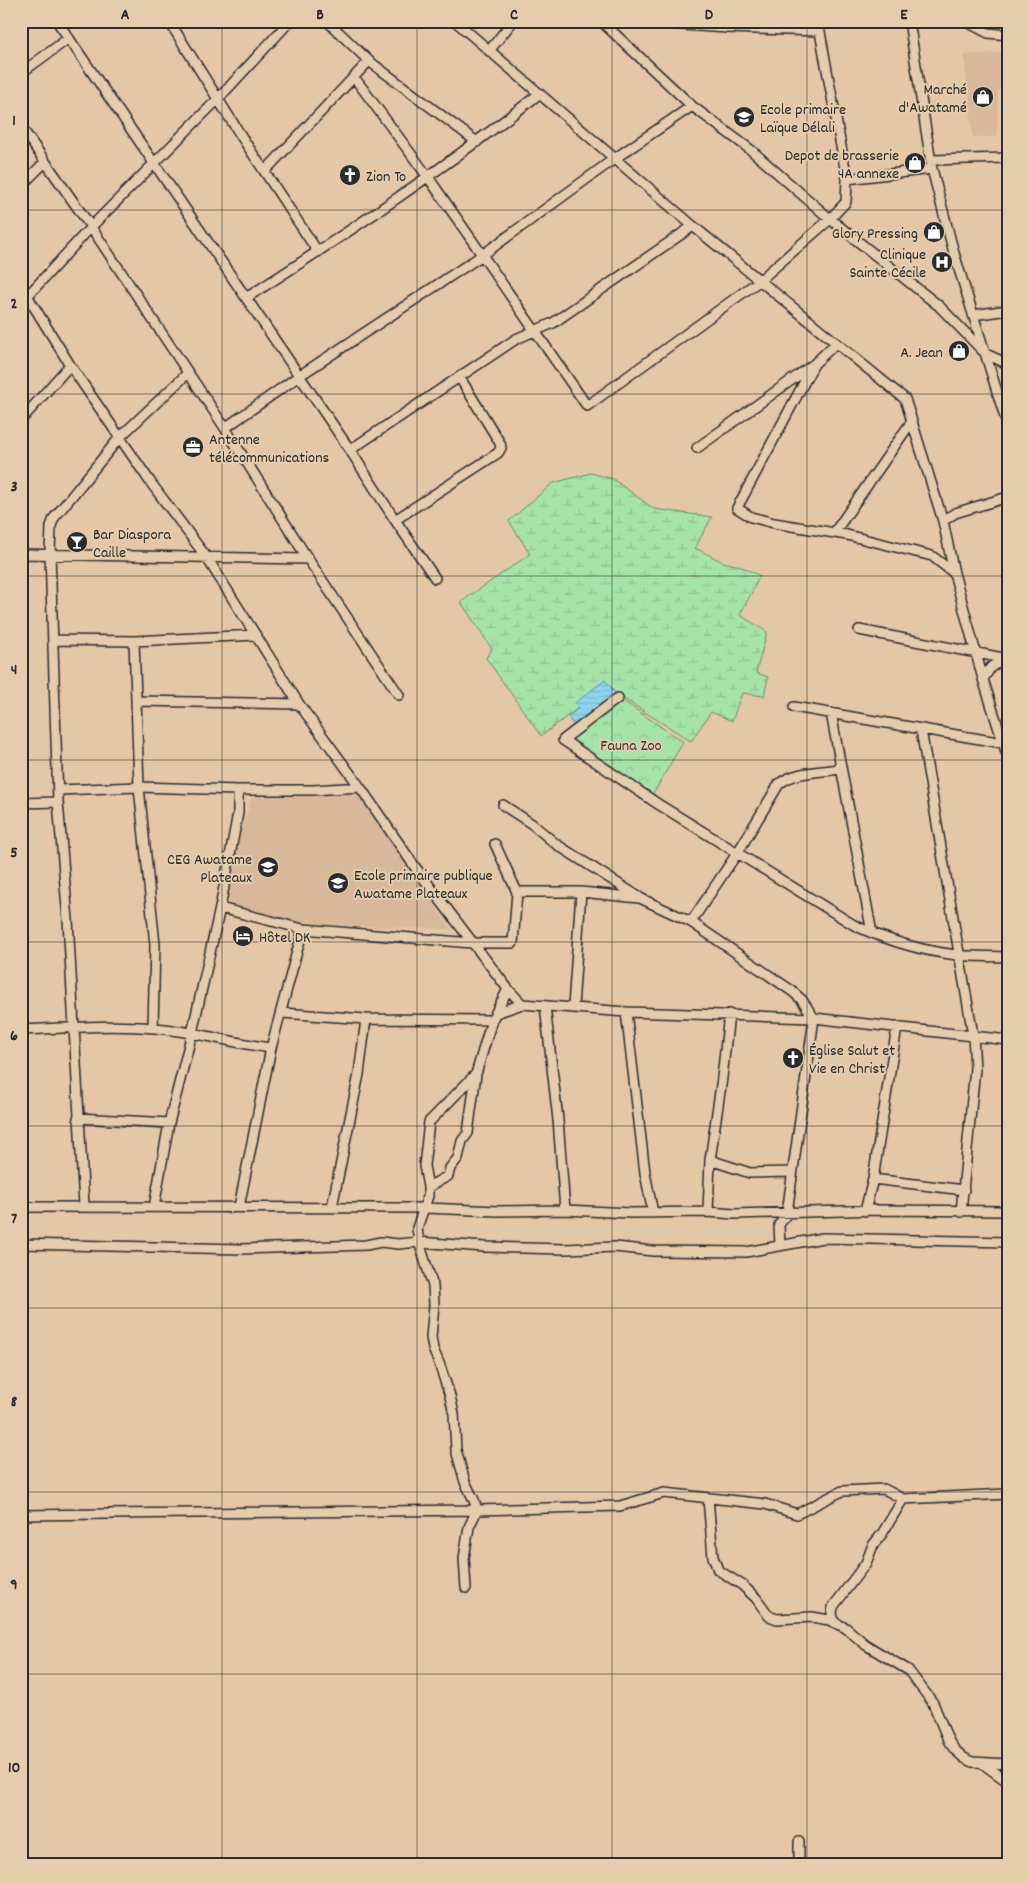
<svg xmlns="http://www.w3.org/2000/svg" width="1029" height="1885" font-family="Dekko,sans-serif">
<defs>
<pattern id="forest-crowns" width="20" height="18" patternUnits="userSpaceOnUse" patternTransform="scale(1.25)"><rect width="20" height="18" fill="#a6e3a9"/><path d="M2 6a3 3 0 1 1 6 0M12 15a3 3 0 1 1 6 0" fill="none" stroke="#8fc392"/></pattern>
<pattern id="wetland-marsh" width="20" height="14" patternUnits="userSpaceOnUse" patternTransform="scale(1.25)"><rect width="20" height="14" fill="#a6e3a9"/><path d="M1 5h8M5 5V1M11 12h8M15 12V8" fill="none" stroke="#8fc392"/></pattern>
<pattern id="water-rules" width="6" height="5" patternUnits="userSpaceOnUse" patternTransform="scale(1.25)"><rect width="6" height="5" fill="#8dd5ef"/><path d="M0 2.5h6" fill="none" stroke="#7ab7cd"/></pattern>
</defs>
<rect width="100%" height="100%" fill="#e4c7a6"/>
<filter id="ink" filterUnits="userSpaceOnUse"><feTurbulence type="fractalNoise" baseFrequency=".02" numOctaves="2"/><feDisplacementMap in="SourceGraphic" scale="10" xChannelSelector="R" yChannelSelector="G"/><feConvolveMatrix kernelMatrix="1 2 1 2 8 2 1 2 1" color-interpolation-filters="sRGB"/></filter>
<g filter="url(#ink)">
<path fill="#d7b89a" d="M1008,52v38h-10l-1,47h-24l-9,-82z
M359,793l92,136 -121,-4 -30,-3 -71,-16 -2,-4 7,-49 18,-56h62z"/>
<path fill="url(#forest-crowns)" stroke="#68876a" d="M622,700l61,42 -31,54 -82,-58z"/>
<path fill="url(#wetland-marsh)" stroke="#68876a" d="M591,473l22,6 41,30 58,8 -17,31 28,14 17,4 20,10 -20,39 27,17 -11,41 12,4 -4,19 -22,-3 -10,28 -21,-9 -20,29 -75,-47 -11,-14 -29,24 2,4 -37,28 -55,-78 6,-9 -31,-47 69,-48 -21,-33 44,-38z"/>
<path fill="url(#water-rules)" stroke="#6691a1" d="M605,680l11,14 -42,32 -6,-9 10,-9 -3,-5z"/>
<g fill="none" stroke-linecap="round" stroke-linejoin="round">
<g stroke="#2b2b2b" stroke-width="12">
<path id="street" d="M57,21l293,429 45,70 40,58
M169,21l74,118 75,113
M327,21l42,40 108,81
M455,21l238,205 212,173 38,122 11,52 29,106 25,79
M601,21l91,85 59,44 79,69 109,87 47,48 22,10
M909,21l23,148 22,84 54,174
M965,21l23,12 20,2
M602,22h35l91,6 91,3
M489,51l24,-30
M21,73l48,-35
M354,77l74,100 159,229 172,-125 71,-62 16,-17 1,-23 -29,-158
M21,127l70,100 134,201 83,131 91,136
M930,160l78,-2
M265,171l104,-110
M847,179l85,-10
M21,186l24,-24
M28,297l42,68 81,118 56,75 92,146 61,83 55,80 93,122 14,15
M246,298c100,-64 199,-130 293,-204
M21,303l70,-76 127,-128 72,-78
M973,315l35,-5
M814,364l-77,144 14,9 23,6 73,12 85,21 22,17
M21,420l49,-55
M225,428l74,-52 182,-120 133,-97 78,-53
M697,448l117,-84 21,-20
M350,450l166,-111 37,-16 140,-97
M395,520l103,-67 3,-5 -1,-5 -40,-65
M943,521l12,-8 53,-16
M834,533l78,-112
M21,554l287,5
M859,630l149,29
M54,640l80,1 122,-6
M134,641l5,146 16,158 -2,83
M983,679l8,-12 13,-8
M618,698l-55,42 95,64 196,121c32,15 68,26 103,30 17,2 34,1 51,2
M137,701l162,3
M794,707l209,36
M831,713l41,220
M921,730l52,305 2,33 -14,144
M58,790l81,-3 99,3h75l47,-3
M21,803l37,-1
M503,805l29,19 24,20 86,55 49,23 101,69 10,9 12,18 -27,195 -8,12 1,21
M517,892h64l58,6
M220,908l83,21 169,14h41l4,-51 -22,-48
M691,922l47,-70 41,-68c16,-13 41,-12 61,-15
M545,1006l13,114 7,90
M573,1007l8,-115
M626,1012l19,161 8,40
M282,1013l84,6 126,1
M496,1013l26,-9 104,8 188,6 194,22
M21,1030c44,-2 90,-6 133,-2 40,3 78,15 117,20
M78,1118l91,5
M710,1160l40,13 42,-1
M873,1179l91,11
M428,1187l20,-11 2,-8 8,-10 4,-17 6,-8 8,-59 16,-54 16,-31
M84,1206l-16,-286 -10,-118 -8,-249 1,-27 3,-8 66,-81 68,-64
M21,1207l404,1 73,3 67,-1 66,3 77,-1 26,2 144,-4 130,1
M154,1207l15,-84 23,-90 28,-125 18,-95v-23
M239,1207l32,-159 32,-119
M332,1207l27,-133 7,-55
M865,1211l8,-32 24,-152
M708,1212l2,-52 12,-82 7,-64
M21,1244l221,5 124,-4 15,-3 17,2 21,-2 65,5 81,2 50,-2 38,4 93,1 77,-14 185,4
M708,1498l5,59 5,13 24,15 14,13 13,18 8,3 35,-2 17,3 17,8 20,17 42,25 25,33 16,39 6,8 9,8 8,4 36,2
M21,1515l456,-5 143,-4 44,-13 101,11 32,10 45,-23 42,-2 19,10 105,-5
M466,1588l-2,-30 5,-31 8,-17 -3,-10 -9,-18 -9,-32 -2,-36 -4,-18 -11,-33 -6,-14 -2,-12 3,-32 -1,-19 -14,-44 -2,-14 11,-32v-9l-4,-21 5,-44 47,-48
M834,1622l-2,-9 1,-6 33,-44 7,-18 9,-11 21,-35
M982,1763l26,19
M799,1864v-22"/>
</g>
<use href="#street" stroke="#e3cdac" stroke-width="9"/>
</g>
</g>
<path fill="none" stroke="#2b2b2b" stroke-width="1" stroke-opacity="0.55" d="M222,21v1843M417,21v1843M612,21v1843M807,21v1843M21,210h987M21,394h987M21,576h987M21,760h987M21,942h987M21,1126h987M21,1308h987M21,1492h987M21,1674h987"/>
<defs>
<g id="shop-disc" transform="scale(1.125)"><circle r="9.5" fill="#2b2b2b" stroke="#e3cdac"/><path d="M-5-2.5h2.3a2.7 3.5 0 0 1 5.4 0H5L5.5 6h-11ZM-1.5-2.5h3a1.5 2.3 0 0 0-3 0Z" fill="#fff"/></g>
<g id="school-disc" transform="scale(1.125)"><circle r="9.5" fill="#2b2b2b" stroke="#e3cdac"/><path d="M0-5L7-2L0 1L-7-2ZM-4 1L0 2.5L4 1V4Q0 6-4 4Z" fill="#fff"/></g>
<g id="church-disc" transform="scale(1.125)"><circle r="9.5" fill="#2b2b2b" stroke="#e3cdac"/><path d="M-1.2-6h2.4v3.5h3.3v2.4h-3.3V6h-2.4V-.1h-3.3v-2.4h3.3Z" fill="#fff"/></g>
<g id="hospital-disc" transform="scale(1.125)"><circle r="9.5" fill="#2b2b2b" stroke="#e3cdac"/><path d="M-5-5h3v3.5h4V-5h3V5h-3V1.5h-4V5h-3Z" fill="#fff"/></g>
<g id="office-disc" transform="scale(1.125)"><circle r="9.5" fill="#2b2b2b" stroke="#e3cdac"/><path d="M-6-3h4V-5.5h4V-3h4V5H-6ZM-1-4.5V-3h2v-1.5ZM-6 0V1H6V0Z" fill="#fff"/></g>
<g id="bar-disc" transform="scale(1.125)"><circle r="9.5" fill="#2b2b2b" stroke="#e3cdac"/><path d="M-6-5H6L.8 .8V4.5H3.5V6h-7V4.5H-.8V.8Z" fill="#fff"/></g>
<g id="hotel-disc" transform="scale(1.125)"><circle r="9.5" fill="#2b2b2b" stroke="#e3cdac"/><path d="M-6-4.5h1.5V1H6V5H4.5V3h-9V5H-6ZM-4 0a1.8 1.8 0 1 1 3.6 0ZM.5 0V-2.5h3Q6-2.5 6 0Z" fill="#fff"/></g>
</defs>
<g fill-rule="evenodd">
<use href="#shop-disc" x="983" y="97"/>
<use href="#school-disc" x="744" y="117"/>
<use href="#shop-disc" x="915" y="163"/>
<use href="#church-disc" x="350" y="175"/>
<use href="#shop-disc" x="934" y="232"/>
<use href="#hospital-disc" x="942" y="262"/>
<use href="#shop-disc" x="959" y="351"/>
<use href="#office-disc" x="193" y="447"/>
<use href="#bar-disc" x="77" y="542"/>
<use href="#school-disc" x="268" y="867"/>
<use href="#school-disc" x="338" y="883"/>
<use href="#hotel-disc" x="243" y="936"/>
<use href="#church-disc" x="793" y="1058"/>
</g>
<g text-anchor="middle" stroke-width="4" stroke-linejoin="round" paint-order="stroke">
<g font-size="16" fill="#2b2b2b" stroke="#e3cdac" text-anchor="start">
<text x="967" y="94" text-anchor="end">Marché<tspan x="967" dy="18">d'Awatamé</tspan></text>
<text x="760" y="114">Ecole primaire<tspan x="760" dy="18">Laïque Délali</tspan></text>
<text x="899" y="160" text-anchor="end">Depot de brasserie<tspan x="899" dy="18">4A annexe</tspan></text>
<text x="366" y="181">Zion To</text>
<text x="918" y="238" text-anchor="end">Glory Pressing</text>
<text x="926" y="259" text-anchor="end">Clinique<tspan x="926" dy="18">Sainte Cécile</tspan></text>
<text x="943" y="357" text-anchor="end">A. Jean</text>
<text x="209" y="444">Antenne<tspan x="209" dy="18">télécommunications</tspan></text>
<text x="93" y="539">Bar Diaspora<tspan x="93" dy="18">Caille</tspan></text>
<text x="252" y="864" text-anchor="end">CEG Awatame<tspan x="252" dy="18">Plateaux</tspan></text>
<text x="354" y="880">Ecole primaire publique<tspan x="354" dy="18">Awatame Plateaux</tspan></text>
<text x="259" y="942">Hôtel DK</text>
<text x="809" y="1055">Église Salut et<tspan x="809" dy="18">Vie en Christ</tspan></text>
</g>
<g font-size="16" fill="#373d38" stroke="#e3cdac">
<text x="631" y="750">Fauna Zoo</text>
</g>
</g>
<rect width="1029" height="1885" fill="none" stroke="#e3cdac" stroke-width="55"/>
<rect x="28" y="28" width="974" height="1830" fill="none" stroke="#2b2b2b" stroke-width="2"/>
<g font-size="16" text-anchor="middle" font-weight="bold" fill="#2b2b2b">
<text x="125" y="19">A</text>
<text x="320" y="19">B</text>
<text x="514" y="19">C</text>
<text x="709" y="19">D</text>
<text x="904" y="19">E</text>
<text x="14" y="125">1</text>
<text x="14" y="308">2</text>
<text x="14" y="491">3</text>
<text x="14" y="674">4</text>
<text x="14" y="857">5</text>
<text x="14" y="1040">6</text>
<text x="14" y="1223">7</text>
<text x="14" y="1406">8</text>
<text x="14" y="1589">9</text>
<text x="14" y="1772">10</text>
</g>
</svg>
